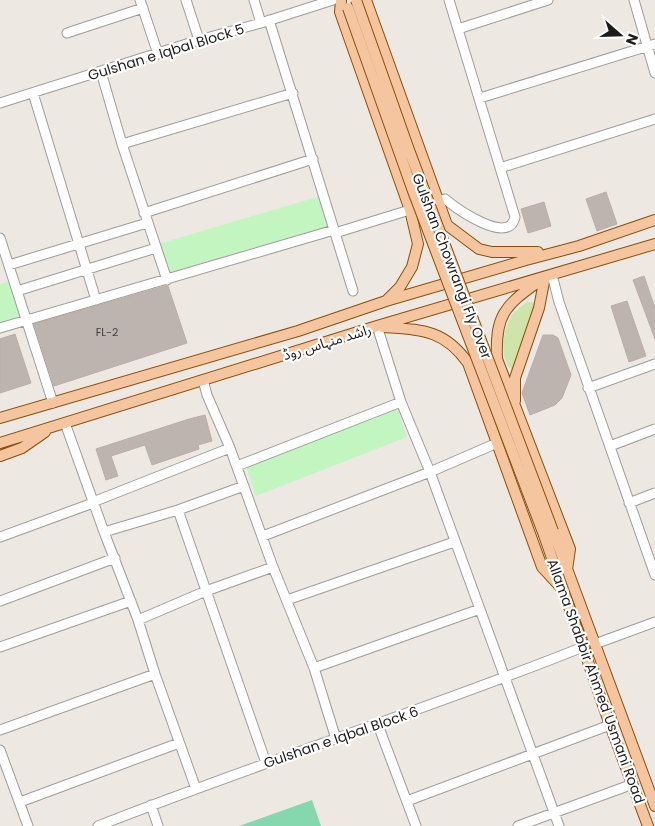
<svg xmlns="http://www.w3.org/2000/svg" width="655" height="826" font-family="Poppins,'Noto Sans Arabic',sans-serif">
<rect width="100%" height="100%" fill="#ede8e2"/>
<path fill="#cee4ab" d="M527,302h7l3,3 -24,66c-15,-11 -10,-42 -1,-56 4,-5 10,-9 15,-13z"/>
<path fill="#c3f5c1" d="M324,195l10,35 -168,51 -11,-36z
M14,280l13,42 -27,8v-46z
M397,407l10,30 -151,59 -10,-30z"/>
<path fill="#85d7ad" d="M312,800l9,26h-82z"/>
<path fill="#bdb3af" stroke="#bdada6" d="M606,192l11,32 -20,7 -11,-32z
M544,202l7,24 -23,7 -7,-24z
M644,276l11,32v31l-22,-59z
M165,286h3l19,57 -133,43 -20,-62z
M627,301l19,55 -17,6 -18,-56z
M15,334l16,49 -31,10v-54z
M543,335h10l5,3 13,37 -9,23 -7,7 -25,10 -8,-22z
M205,415l7,26 -14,4 1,4 -47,16 -7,-20 -34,11 7,20 -12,4 -10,-31 93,-30z"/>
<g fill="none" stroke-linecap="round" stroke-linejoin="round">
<g stroke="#9d9d9d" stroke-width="11">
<path id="minor" d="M140,0l18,54
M186,0l13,40
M254,0l7,23
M634,0l21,73
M269,20l84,271
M458,29l90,-29
M67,33l76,-25
M101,72l21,72 45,136
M33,93l63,207
M480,98l175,-54
M0,103l199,-63 62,-17 72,-23
M122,144l171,-51
M500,168l155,-49
M433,202l12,-3c12,10 64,47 70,18l-66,-217
M144,213l169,-54
M335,233l81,-25
M0,238l53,165
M9,265l138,-42
M552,275l7,27 96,273
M17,291l139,-43
M377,326l24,76 29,70 129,354
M0,328l334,-98
M203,380l4,15 23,53 43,119 41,101 22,71
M588,388l67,-24
M65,423l39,109 34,88 17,54 41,115
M610,446l45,-17
M237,466l164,-64
M93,502l137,-54
M629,503l26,-10
M178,510l88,253
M104,532l74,-22 66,-24
M263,536l167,-64 67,-29
M0,537l93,-34
M287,600l167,-58
M0,601l115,-43
M138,620l68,-29 67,-24
M595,644l60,-22
M0,647l131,-46
M314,668l166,-59
M378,725l38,101
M0,730l155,-56
M0,750l28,76
M407,801l203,-76
M20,802l159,-59
M151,805l7,21
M98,826c160,-63 325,-115 485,-179
M518,826l115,-42"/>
</g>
<g stroke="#894f0a" stroke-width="12">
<path id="major" d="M341,0l-1,12 70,198 8,34 -6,23 -12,20 -14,14
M366,0l81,225 32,24 13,3h46
M538,282c-34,24 -43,34 -41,77l73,190 -3,21
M383,327c38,3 61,2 85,36l74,204 22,24
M515,401v-23l24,-70 6,-31
M0,418l298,-87 88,-30 140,-41 53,-14 76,-26
M0,443l377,-117 278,-82
M0,456l22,-8 23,-16
M553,531l102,275
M544,535l66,190 38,101"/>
</g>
<use href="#minor" stroke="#fff" stroke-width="9"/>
<use href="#major" stroke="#f5c59f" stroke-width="10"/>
<g stroke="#894f0a" stroke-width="12" stroke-linecap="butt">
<path id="major-bridge" d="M356,0l53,150 144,381
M348,8l65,183 131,344"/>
</g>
<use href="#major-bridge" stroke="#f5c59f" stroke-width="10"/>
</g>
<g text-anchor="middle" stroke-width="4.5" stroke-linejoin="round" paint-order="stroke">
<g font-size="11" fill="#444241">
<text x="107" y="336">FL-2</text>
</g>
<g font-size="14" fill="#1c1c1c" stroke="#fff">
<text transform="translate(166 52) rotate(-17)" y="5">Gulshan e Iqbal Block 5</text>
<text transform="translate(452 266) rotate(69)" y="5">Gulshan Chowrangi Fly Over</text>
<text transform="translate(327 342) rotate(-17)" y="5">راشد منہاس روڈ</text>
<text transform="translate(596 681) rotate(70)" y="5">Allama Shabbir Ahmed Usmani Road</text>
<text transform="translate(341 737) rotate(-19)" y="5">Gulshan e Iqbal Block 6</text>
</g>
</g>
<g transform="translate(620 35) rotate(110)" stroke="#ffffff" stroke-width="4" paint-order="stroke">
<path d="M0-4L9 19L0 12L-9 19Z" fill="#1c1c1c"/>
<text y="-8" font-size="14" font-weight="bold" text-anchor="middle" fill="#1c1c1c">N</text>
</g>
</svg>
